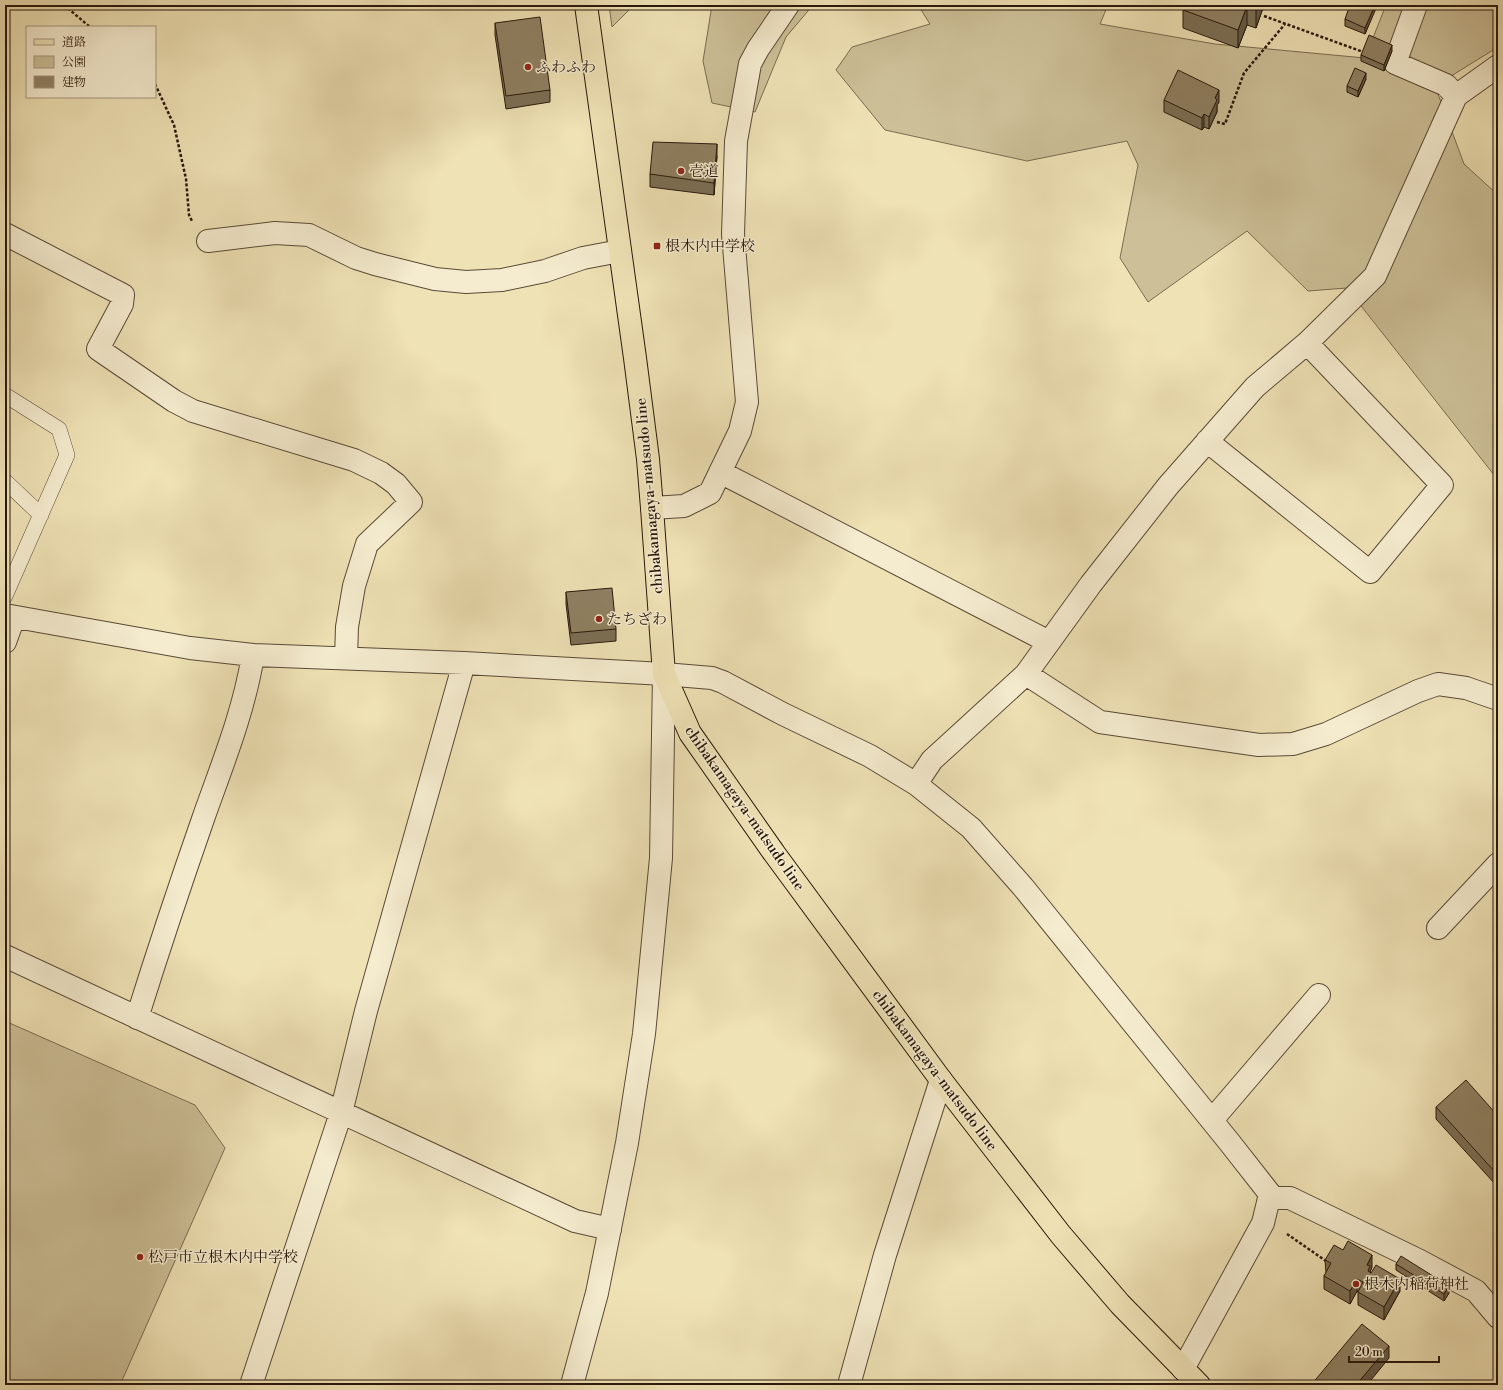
<svg xmlns="http://www.w3.org/2000/svg" width="1503" height="1390" font-family="'Libre Bodoni','Noto Serif JP',serif">
<rect width="100%" height="100%" fill="#efe2b5"/>
<filter id="stains"><feTurbulence type="fractalNoise" baseFrequency=".005" numOctaves="4"/><feColorMatrix values="0 0 0 0 .2 0 0 0 0 .09 0 0 0 0 .02 0 0 0 .5 -.17"/></filter>
<radialGradient id="worn" r=".72"><stop offset=".6" stop-color="#630" stop-opacity="0"/><stop offset="1" stop-color="#630" stop-opacity=".3"/></radialGradient>
<path fill="#cdc098" stroke="#7a6c52" d="M609,5h25l-22,22z
M712,5h101l-27,32 -31,75 -43,-9 -9,-42z
M918,5h190l-8,19 115,20 150,14 21,-53h112v42l-63,39 29,78 34,31v285l-151,-192 -39,3 -61,-60 -99,71 -28,-44 18,-93 -11,-24 -100,20 -142,-31 -49,-60 16,-23 78,-23z
M5,1021l190,84 30,43 -105,237h-115z"/>
<g fill="none" stroke-linecap="round" stroke-linejoin="round">
<g stroke="#5a4a36" stroke-width="16">
<path id="service" d="M5,395l54,34 8,26 -62,141
M5,481l36,34"/>
</g>
<g stroke="#5a4a36" stroke-width="24">
<path id="minor" d="M1416,5l-21,58 51,22 10,11
M5,234l118,61 -1,9 -24,45 76,52 19,10 161,49 27,13 15,11 15,18 -44,42 -13,42 -7,41 -1,31
M208,241l67,-8 34,2 47,23 19,6 60,15 31,3 36,-2 43,-9 38,-13 37,-7
M1207,441l163,131 72,-87 -135,-142
M720,472l329,170
M652,508l32,-2 26,-13 30,-62 7,-29 -14,-168 3,-93 14,-77 8,-15 30,-44
M5,615l185,33 63,7 211,8 200,11 48,4 11,4 60,32 87,42 46,28 55,44 52,59 207,256 40,51 -7,29 -80,146
M5,642l9,-25
M1026,674l74,48 159,23 34,-1 33,-10 92,-43 20,-7 28,4 32,11
M916,784l16,-24 94,-86 65,-90 77,-98 87,-99 52,-44 68,-67 81,-180 42,-30
M1438,928l60,-64
M5,956l570,265 35,8
M137,1018c21,-67 43,-133 66,-199 19,-54 41,-107 50,-164
M1212,1120l107,-125
M1269,1198h21l130,63 56,30 22,26
M251,1385l90,-272 25,-102 98,-348
M849,1385l36,-130 56,-175"/>
</g>
<g stroke="#5a4a36" stroke-width="24">
<path id="tertiary" d="M572,1385l25,-92 30,-150 17,-109 17,-176 3,-184"/>
</g>
<g stroke="#28180b" stroke-width="24">
<path id="primary" d="M586,5l49,353 13,101 4,49 12,166 26,59 84,120 167,227 120,155 59,69 79,81"/>
</g>
<path stroke="#28180b" stroke-width="2.5" stroke-dasharray="3 2" stroke-linecap="butt" d="M64,5l26,22
M1264,16l102,37
M155,84l19,41 12,54 3,36 3,6
M1217,122l8,2 19,-51 41,-49
M1287,1234l39,27"/>
<use href="#service" stroke="#f5eccf" stroke-width="15"/>
<use href="#minor" stroke="#f5eccf" stroke-width="22"/>
<use href="#tertiary" stroke="#f5eccf" stroke-width="22"/>
<use href="#primary" stroke="#efe2b5" stroke-width="22"/>
</g>
<path fill="#7b6f55" stroke="#28180b" d="M1181,5h83l-8,23 -9,-3 -9,23 -55,-20v-18l2,-3z
M1377,5l-12,29 -20,-8v-7z
M495,23l55,67v12l-44,7 -11,-74z
M1392,51l-8,20 -23,-10v-6z
M1366,79l-8,18 -11,-5v-6z
M1164,100l55,2 -2,3v7l-8,17 -5,-2 -2,3 -38,-18z
M717,156l-3,39 -64,-8v-13z
M566,592l50,37v12l-45,4 -5,-41z
M1436,1107l62,9v65l-3,3 -59,-65z
M1325,1260l47,7 -2,5 30,19 -16,29 -26,-15v-13l-1,-1 -7,13 -26,-15v-13l2,-3z
M1396,1264l53,29 -5,8 -48,-31z"/>
<path fill="#645a45" stroke="#28180b" d="M1258,5h6l-8,23v-18z
M1375,5h2v1l-12,28v-6z
M1247,6v19l-9,23v-18z
M1392,45v6l-8,20v-6z
M1366,73v6l-8,18v-6z
M1219,90v12l-2,3v7l-8,17v-12l6,-19z
M1204,114v13l-2,3v-12z
M717,144v12l-3,39v-12z
M1498,1169v12l-3,3v-12z
M1372,1255v12l-2,5 -2,11 -1,-18z
M1357,1279v12l-7,13v-13z
M1400,1279v12l-16,29v-13z
M1449,1286v7l-5,8v-7z
M1389,1346v12l-22,27h-11z"/>
<path fill="#8f8163" stroke="#28180b" d="M1185,5h73l-2,5 -9,-4 -9,24 -55,-20z
M1350,5h25l-10,23 -20,-9z
M540,17l10,73 -44,6 -11,-73z
M1369,35l23,10 -8,20 -23,-10z
M1355,68l11,5 -8,18 -11,-5z
M1178,70l41,20 -4,8 2,2 -8,17 -5,-3 -2,4 -38,-18z
M653,142l64,2 -3,39 -64,-9z
M612,588l4,41 -45,4 -5,-41z
M1466,1080l32,36v53l-3,3 -59,-65z
M1348,1241l24,14 -5,10 3,1 -2,5 3,2 5,-8 24,14 -16,28 -26,-15 5,-10 -6,-3 -7,12 -26,-15 7,-13 -6,-3 9,-15 9,5z
M1401,1256l48,30 -5,8 -48,-30z
M1362,1324l27,22 -33,39h-45z"/>
<g fill="#8f2418" stroke="#f5eccf" stroke-width="1.5">
<circle cx="528" cy="67" r="4"/>
<circle cx="681" cy="171" r="4"/>
<rect x="653" y="242" width="8" height="8" rx="2"/>
<circle cx="599" cy="619" r="4"/>
<circle cx="140" cy="1257" r="4"/>
<circle cx="1356" cy="1284" r="4"/>
</g>
<g text-anchor="middle" stroke-width="3" stroke-linejoin="round" paint-order="stroke">
<g font-size="15" fill="#28180b" stroke="#f5eccf" text-anchor="start">
<text x="536" y="72">ふわふわ</text>
<text x="689" y="176">壱道</text>
<text x="665" y="251">根木内中学校</text>
<text x="607" y="624">たちざわ</text>
<text x="148" y="1262">松戸市立根木内中学校</text>
<text x="1364" y="1289">根木内稲荷神社</text>
</g>
<g font-size="15" fill="#28180b" stroke="#f5eccf">
<text transform="translate(649 496) rotate(-95)" y="5">chibakamagaya-matsudo line</text>
<text transform="translate(745 808) rotate(55)" y="5">chibakamagaya-matsudo line</text>
<text transform="translate(935 1070) rotate(53)" y="5">chibakamagaya-matsudo line</text>
</g>
</g>
<rect width="1503" height="1390" fill="none" stroke="#efe2b5" stroke-width="20"/>
<rect x="6" y="6" width="1491" height="1378" fill="none" stroke="#28180b" stroke-width="2"/>
<rect x="10" y="10" width="1483" height="1370" fill="none" stroke="#28180b"/>
<rect x="26" y="26" width="130" height="72" fill="#f5eccf" stroke="#a39781"/>
<rect x="34" y="39" width="20" height="6" fill="#efe2b5" stroke="#a39781"/>
<text x="62" y="46" font-size="12" fill="#28180b">道路</text>
<rect x="34" y="56" width="20" height="12" fill="#cdc098" stroke="#a39781"/>
<text x="62" y="66" font-size="12" fill="#28180b">公園</text>
<rect x="34" y="76" width="20" height="12" fill="#8f8163" stroke="#a39781"/>
<text x="62" y="86" font-size="12" fill="#28180b">建物</text>
<path d="M1349 1356v6h90v-6" fill="none" stroke="#28180b" stroke-width="2"/>
<text x="1355" y="1356" font-size="12" fill="#28180b" stroke="#f5eccf" stroke-width="3" paint-order="stroke">20 m</text>
<rect width="100%" height="100%" filter="url(#stains)"/>
<rect width="100%" height="100%" fill="url(#worn)"/>
</svg>
